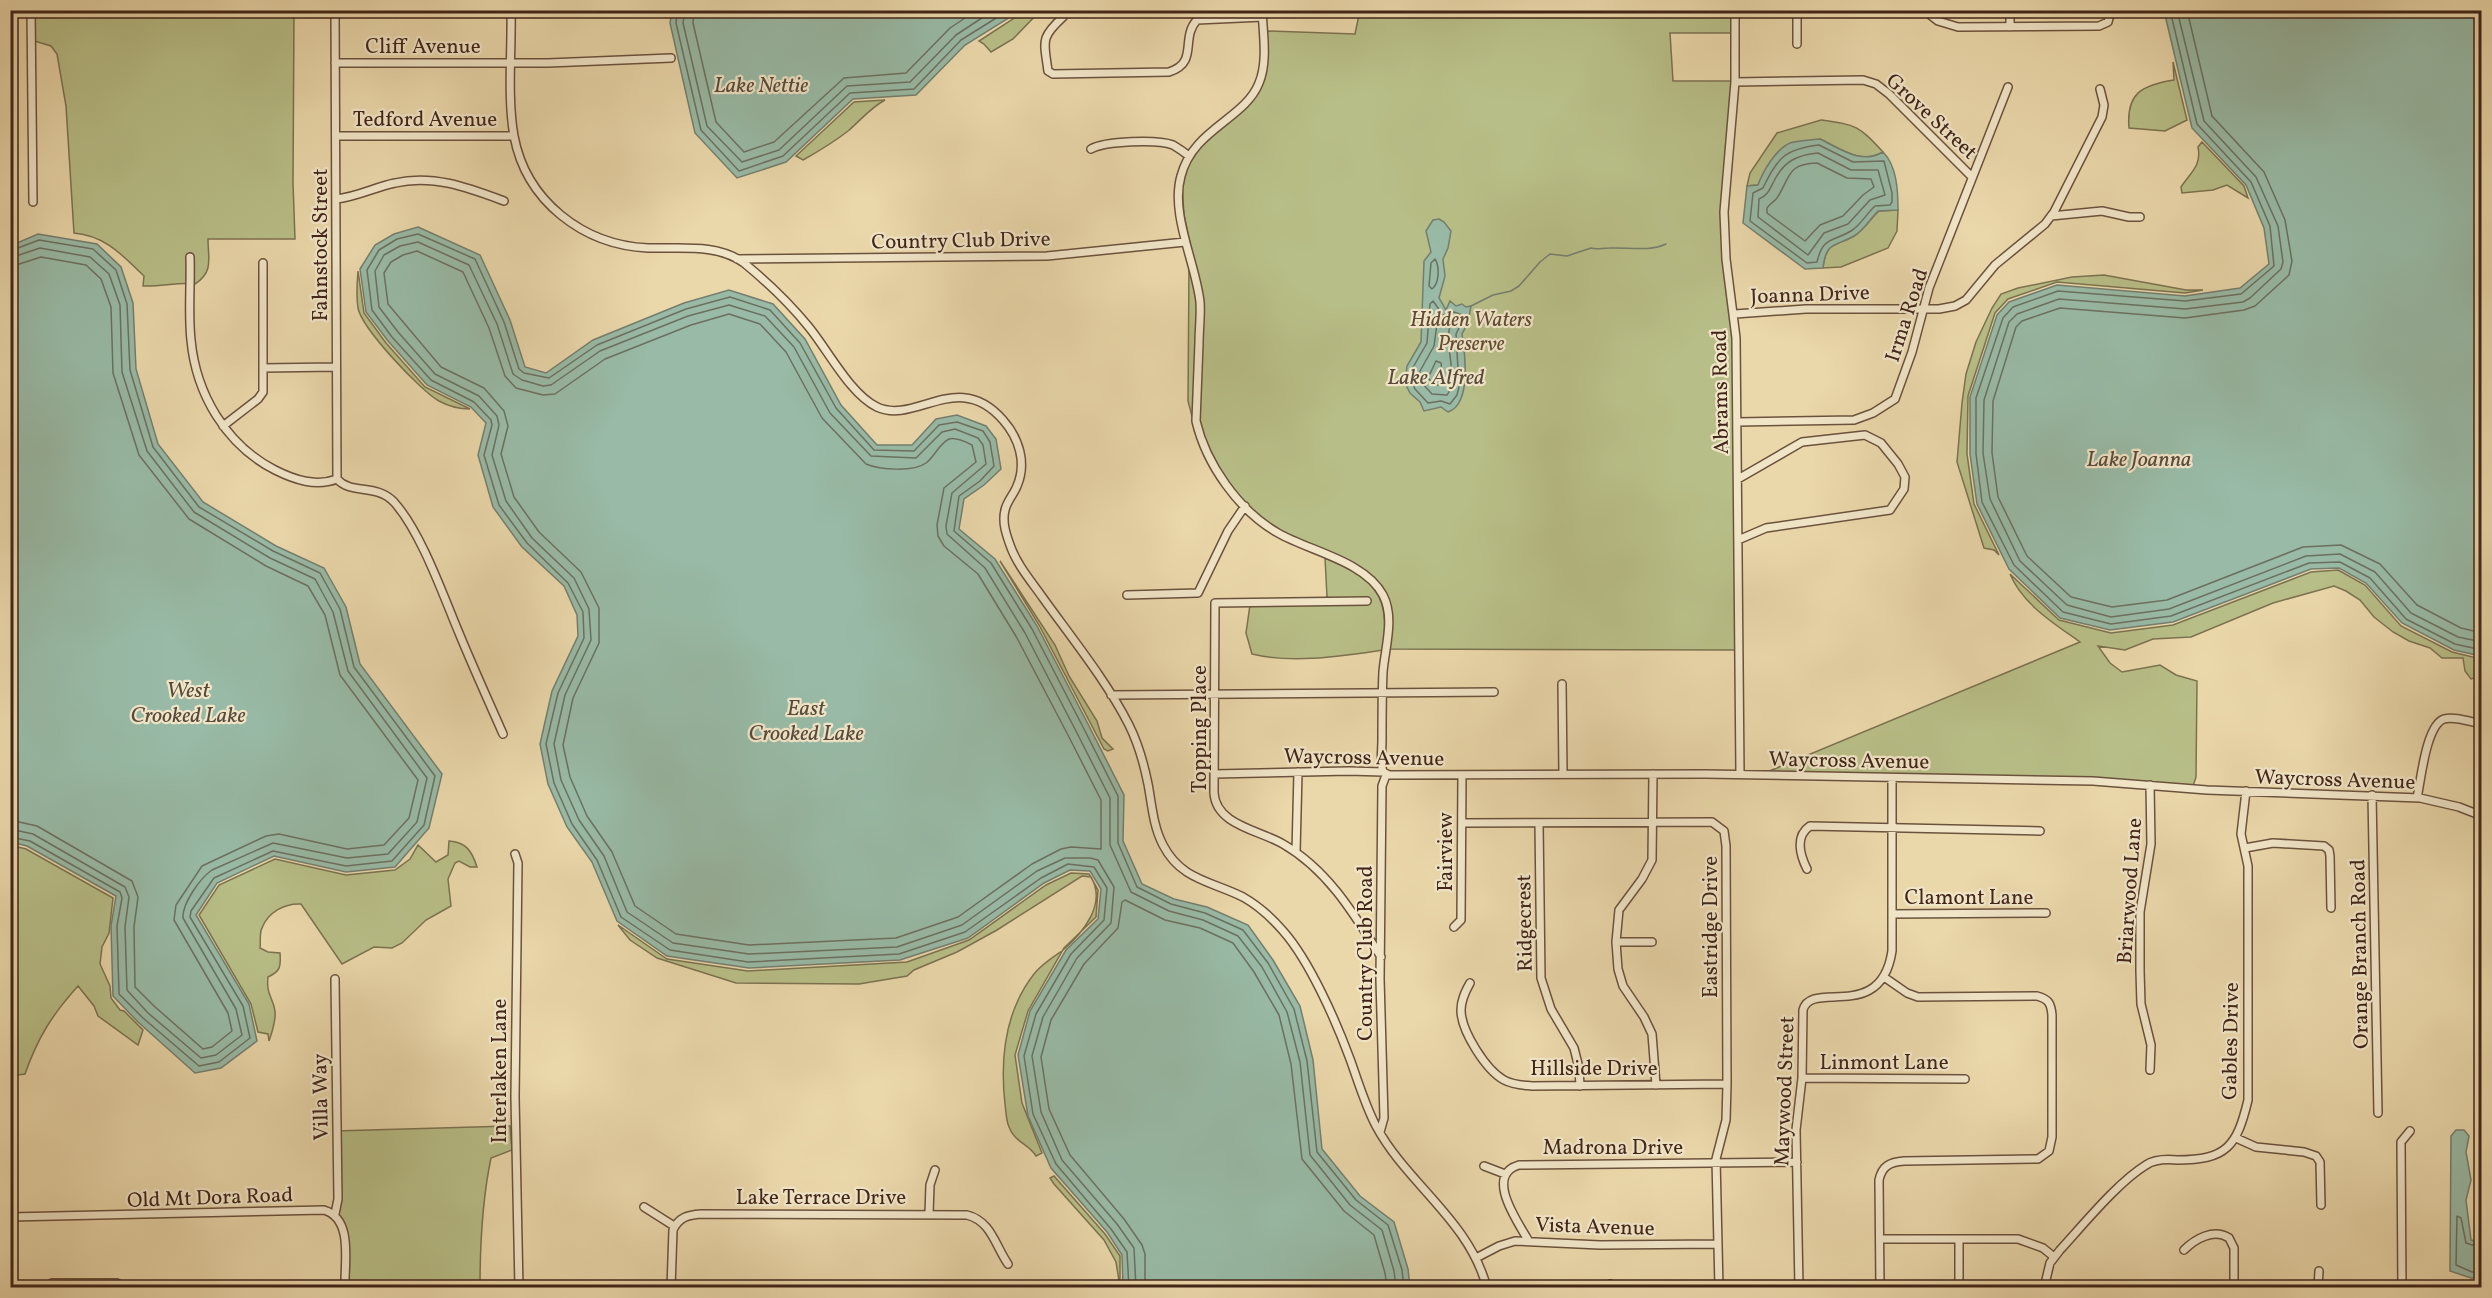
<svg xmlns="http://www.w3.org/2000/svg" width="2492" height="1298" font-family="Vollkorn,serif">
<rect width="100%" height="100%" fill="#ead7aa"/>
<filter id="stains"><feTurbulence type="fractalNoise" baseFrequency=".00333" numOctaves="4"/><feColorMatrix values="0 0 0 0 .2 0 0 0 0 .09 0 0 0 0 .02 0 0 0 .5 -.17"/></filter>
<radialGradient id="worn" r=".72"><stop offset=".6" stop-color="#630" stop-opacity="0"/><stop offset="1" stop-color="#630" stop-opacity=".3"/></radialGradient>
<path fill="#b8be87" stroke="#7c7250" stroke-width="1.5" d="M1360,10l372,1 1,22h-63l3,48h59l-11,131 2,48 10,78 3,312 -347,-1 1,-8 -10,-56c-24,-13 -48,-27 -72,-41 -9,-5 -20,-8 -29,-14 -38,-22 -71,-68 -80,-109l4,-118 -19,-88 -2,-31 5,-19 7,-12 64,-61 8,-21 1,-40 88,3z
M33,11h261l-1,172 2,56h-87c0,19 6,33 -13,45 -17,-2 -35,3 -52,2l1,-10c-22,-21 -38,-40 -70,-43l-8,-127 -9,-52 -6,-8 -20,-6z
M1025,11h15l-27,28 -22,13 -7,-8 -5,-3z
M2173,62l14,58 -22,11 -36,-3c-3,-36 14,-43 45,-48z
M885,100c-15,8 -24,20 -37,31 -14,11 -29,20 -45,29l-7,-4 58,-54z
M1821,120c36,5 37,5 62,32 -22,13 -42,-3 -63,-13l-62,46 -11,1 3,-13 27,-40z
M2202,142l42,44 4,12 -21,-13 -14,5 -31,3 -1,-6c9,-14 21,-21 17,-40z
M1898,210l-1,21 -9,17 -47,19 -18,1c3,-27 12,-21 31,-32 9,-5 17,-18 25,-25z
M1189,264l8,40 -4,116 -5,-19z
M358,271l6,42 22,30 39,44 45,22c-12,0 -20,-2 -31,-8 -18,-10 -77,-72 -81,-93 -2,-12 -1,-25 0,-37z
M2104,275l82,15h17l-18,3 -128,-11 -49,17 -13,14 -27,83 -1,58 7,50 25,51 -5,-5 -10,-2 -27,-86 5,-59 4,-29 10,-32 16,-34 9,-14 17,-6 54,-11z
M1325,558c51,21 65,37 58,92 -42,6 -90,14 -131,4l-6,-21 4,-28 63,-3 14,-5z
M1000,561l55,84 14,31 28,45 5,17 11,11 -5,2 -4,-2 -65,-124z
M2338,570l27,15 36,41 51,26 29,7v17l-10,3 -6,-8 -2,-13h-21l-12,-10 -21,-7 -16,-9 -19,-15 -14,-17 -14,-9 -12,-5 -61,17 -82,34 -38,2 -28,11 -27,-4 12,17 12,9 38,-7 16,10 21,6 -1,96 -3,9 -105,-8 -321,-6 313,-130c-25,-18 -57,-37 -70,-68l49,46 52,13 62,-8 138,-53z
M449,841c17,1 23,10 28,26h-7l-11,-6 -4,2 -7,16 3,27 -25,14 -24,23 -10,5 -18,-1 -32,17 -41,-60c-16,-1 -33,8 -39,24 -3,5 -1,14 -2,20l8,4 12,1c1,13 1,18 -12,24 -2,18 5,20 7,34 1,11 -3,21 -6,30l-1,-7 -10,-2 -7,-28 -52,-89 20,-30 56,-26 71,16 49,-5 15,-11 8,-14 18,17 12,-7z
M10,845l16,4 87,49 -4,35 -7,14 -2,17 10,22 1,12 9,12 4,1 19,19 -5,15 -40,-29 -4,-10 -16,-20c-26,29 -40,51 -53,88l-14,2z
M1071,873l18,1 9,16 -2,27 -32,31 -36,63 -13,44 7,48 20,50 -6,3c-8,-13 -21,-13 -27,-29 -3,-7 -3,-16 -4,-23 -5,-45 0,-93 29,-130 8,-10 18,-16 28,-23 21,-18 45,-47 29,-74l-9,-1 -85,54 -40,22 -43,18 -7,6 -48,8 -123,-1 -79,-25 -27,-18 -12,-15 49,34 81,12 159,-9 62,-22 77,-55z
M510,1126l2,24 -21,8c-9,43 -11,85 -11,129h-132l-1,-57 -10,-17 -2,-82z
M1054,1176l51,58 15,22v31l-4,-25 -12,-22 -50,-56 -4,-6z"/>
<path fill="#98baa6" stroke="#757e6e" stroke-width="1.5" d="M672,10h348v1l-55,34 -49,50 -63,4 -67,63 -49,16 -42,-45 -25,-110z
M2164,11h317v645l-27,-6 -52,-27 -36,-40 -27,-15 -28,1 -138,53 -63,8 -50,-12 -51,-49 -32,-65 -7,-50v-57l27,-82 12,-13 48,-17 128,11 55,-8 29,-24 -5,-36 -18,-43 -54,-57z
M1820,139c21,10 41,26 63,13 14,14 15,39 15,58l-20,1c-7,7 -15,20 -24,25 -19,11 -28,5 -31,32l-18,1 -62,-46 4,-37 11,-1c5,-14 18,-36 32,-42 9,-3 21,-3 30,-4z
M1439,219l5,3 7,9 -3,17 -5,11 2,17 -6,22 7,12 4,-9 6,5 6,-2 4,3 5,-1 -3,17 -6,11c3,20 10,70 -14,78l-7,-5 -17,4 -4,-9 -10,-9 -5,-10 2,-17 14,-24 3,-81 7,-9 -5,-21 7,-11z
M418,227l62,28 30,65 15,47 21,6 47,-33 91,-37 45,-13 44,14 32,35 36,66 36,40h35l24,-26 21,-4 29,11 10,13 5,30 -17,16 -20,14 -5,30 36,30 42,67 52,100 35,69 -1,46 19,43 32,15 33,8 41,18 25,35 27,46 13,54 9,89 38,47 34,26 14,47 2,18h-287l-1,-32 -15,-23 -56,-64 -23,-52 -10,-61 12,-44 36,-61 32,-31 3,-30 -11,-18 -20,-1 -26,13 -76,55 -68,22 -151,8 -82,-12 -50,-35 -25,-59 -25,-35 -19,-43 -8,-40 12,-53 26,-55 -1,-21 -13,-29 -42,-39 -29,-40 -15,-52 8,-32 -15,-16 -44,-22 -39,-44 -22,-29 -6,-43 15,-24 19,-11z
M38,234l59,10 24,23 12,36 3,66 22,75 45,58 73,44 48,22 22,39 14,57 82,110 -13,54 -34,39 -49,5 -72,-16 -57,27 -21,32 53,89 8,37 -36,27 -26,5 -57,-51 -25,-26 -2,-70 5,-30 -89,-50 -16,-4 -1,-596z
M2456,1130h8l5,6 -3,16 5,28 -5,20 5,40 10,2v36h-10l-21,-7 1,-135z"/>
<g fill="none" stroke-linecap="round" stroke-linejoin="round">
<path stroke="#6c7060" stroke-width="1.5" d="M677,10l-1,13 25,107 38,41 44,-15 67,-63 64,-4 47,-49 48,-30
M685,10l-2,13 24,103 35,36 37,-12 68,-64 63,-4 46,-47 38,-25
M694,10l-1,13 23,99 28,30 30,-10 70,-64 62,-5 44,-45 27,-18
M2170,10l27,114 54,58 19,44 4,40 -33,28 -56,7 -127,-10 -45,16 -10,11 -27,80v56l6,48 32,63 49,47 48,12 60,-8 138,-53 31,-1 30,16 36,41 49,25 27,6
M2177,10l27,111 52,56 22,49 5,36 -2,7 -31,29 -7,4 -58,7 -126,-10 -42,15 -8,8 -25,78 -1,53 7,46 30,62 47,44 44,12 58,-8 137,-53 34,-2 35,18 36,41 47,24 24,5
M2187,10l25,106 52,56 21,48 7,41 -3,14 -34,31 -11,4 -59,8 -125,-10 -38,13 -6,6 -23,74 -1,52 6,44 29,59 44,41 41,10 55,-7 136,-53 38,-2 39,19 37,41 44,23 21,5
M1819,145l34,17 31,-1 8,32v9l-2,3 -15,1c-8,7 -15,20 -24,25 -18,11 -28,5 -34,31l-10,1 -57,-42 3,-28 10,-5c14,-30 22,-39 56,-43z
M1818,153l33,17h27l7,25 -15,5 -22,24 -24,9 -16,22 -50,-38 1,-18c10,-5 10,-9 15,-18 10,-20 23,-26 44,-28z
M1817,163l30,15 24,1 3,8 -11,8 -20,21 -23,9 -15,16 -38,-28v-5c2,-4 7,-6 10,-10 14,-21 9,-34 40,-35z
M10,251l29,-11 54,9 23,21 11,34 3,66 23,77 46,60 74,44 47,22 20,36 14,58 81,109 -11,49 -32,36 -46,5 -73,-15 -59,27 -23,33 -1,6 53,89 7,32 -31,24 -20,4 -56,-48 -24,-24 -2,-68 5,-28 -2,-6 -90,-51 -20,-4
M417,251l46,21 26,56 16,48 11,12 27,7 12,-1 50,-35 86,-34 38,-11 31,10 26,28 36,66 44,46c14,6 48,8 60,-1 8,-6 14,-20 23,-24 7,-2 17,3 23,6l4,17 -32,26 -7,37 1,11 6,10 34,28 39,64 52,99 32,63v49l-30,-2 -10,2 -29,15 -74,53 -62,21 -147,7 -73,-11 -41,-28 -23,-54 -25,-36 -17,-39 -7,-32 10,-47 26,-55v-35l-18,-36 -42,-40 -25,-35 -13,-43 7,-28 -4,-15 -20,-23 -43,-21 -53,-63 -4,-31 7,-11 12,-7z
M10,258l30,-10 50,9 19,17 11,31 2,67 25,79 47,61 76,46 45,21 18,33 15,59 79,107 -10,44 -29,32 -41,4 -74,-15 -61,27c-12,8 -30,34 -29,48l53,91 6,26 -26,20 -15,3 -53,-45 -21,-23 -2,-63 4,-30 -4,-10 -92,-53 -23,-5
M1435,259c5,8 4,25 -3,30l-3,-3 2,-23z
M10,267l31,-10 45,8 15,14 10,28 2,66 26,82 50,64 77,47 42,20 17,29 15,60 78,105 -9,38 -25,27 -37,4 -68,-15 -13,2 -64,30 -26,39 -2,15 54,93 4,18 -20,16 -9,2 -49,-43 -19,-19 -1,-60 4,-30 -6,-16 -95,-55 -27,-6
M1433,301l10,14 11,-3 8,3v7l-6,12 3,53 -2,8 -7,9 -9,-3 -13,2 -13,-14 -4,-8 1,-12 15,-26 3,-39z
M1440,322l8,1 2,3c-6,18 9,55 -3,69l-15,-1 -13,-14 1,-9 14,-25 3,-22z
M1436,361l5,2 2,19 -3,3h-5l-7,-7z
M2482,1248l-16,-5 -5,-25 -4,-2 -1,49 16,7h10
M1129,1288l-2,-36 -16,-23 -55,-65 -23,-50 -9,-58 12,-42 35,-60 33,-34 3,-32 -13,-21 -26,-3 -27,14 -76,54 -66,22 -151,8 -78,-12 -49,-33 -24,-57 -25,-36 -18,-41 -8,-39 12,-51 26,-55 -1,-26 -15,-29 -41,-40 -28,-38 -15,-50 8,-30 -1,-5 -17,-18 -43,-22 -39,-43 -20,-27 -5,-40 12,-20 18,-11 21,-5 57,25 29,63 15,47 5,4 25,5 48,-33 89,-36 44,-12 40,13 30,33 36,65 38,42 40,1 25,-26 18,-3 26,9 7,11 4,24 -14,15 -21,15 -5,35 37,32 41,66 52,100 34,67v47l19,44 34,17 34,9 38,17 25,33 26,46 13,52 10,91 39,48 32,25 14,45 2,18
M1136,1288l-2,-40 -17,-24 -55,-64 -21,-48 -9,-56 11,-39 34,-59 34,-35 3,-36 -16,-27 -8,-2h-25l-28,13 -75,54 -65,22 -148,7 -76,-11 -46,-31 -23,-56 -25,-36 -18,-40 -7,-36 11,-49 26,-55 -2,-31 -15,-31 -42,-40 -26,-37 -14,-46 7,-30 -2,-9 -18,-20 -44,-22 -37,-42 -19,-25 -4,-36 9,-16 16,-9 18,-4 51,23 28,59 16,50 9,6 21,6 8,-1 49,-34 88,-35 41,-11 36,11 29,31 36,66 41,43 45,2 26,-26 13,-3 23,9 5,7 3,19 -34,29 -6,33 1,8 38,34 40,65 52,100 33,65v47l21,47 38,19 34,9 35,16 24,31 25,45 13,50 10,93 40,50 32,25 12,41 2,17
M1145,1288v-34l-3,-9 -18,-26 -54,-64 -21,-46 -8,-52 10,-37 33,-56 34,-36 4,-26 3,-2 40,20 35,8 33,15 21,29 25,43 12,49 11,95 42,52 30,24 11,38 2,15"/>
<path stroke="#757e6e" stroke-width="1.5" d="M1471,306l22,-11 18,-4 8,-5 21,-24 10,-8 17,2 24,-8c6,2 11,0 18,0 19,-1 40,4 57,-4"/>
<g stroke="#6b523d" stroke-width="10">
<path id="minor" d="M31,10l2,192
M335,10l2,469
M511,10c1,40 -4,87 3,126 12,65 69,109 134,112 31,1 69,-5 96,15 22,18 46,41 64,63 20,24 42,68 69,81 39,18 81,-39 126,13 16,18 24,43 14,66 -3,8 -10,15 -12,24 -3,12 1,24 5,35 7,20 21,36 33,53 28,39 65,85 86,127 9,18 15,39 19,59 4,21 5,42 15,61 18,35 48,36 80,52 16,9 29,21 41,35 26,30 52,89 66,127 8,22 15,46 26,67 31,58 93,94 111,162
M1059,10l4,7c-23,21 -19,24 -15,54l5,3 116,-2c30,-9 11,-34 28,-52l66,-3
M1262,10c1,23 6,52 -3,73 -14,36 -66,46 -78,93 -11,38 15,88 19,126 1,13 -1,28 -1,41 -1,26 -2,52 -3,78 10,43 43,90 82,112 31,18 87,28 105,62 12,23 2,52 0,77 -1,22 -1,45 -1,68 0,10 -2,23 1,32
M1735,10v72l-11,130 2,47 10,79 4,436
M1797,10v34
M1924,10l14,11 20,6 141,-1 9,-4 3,-12
M2010,10v17
M335,63h213l123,-5
M1735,82l128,-2 13,4 13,10 83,83
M336,136h178
M1091,149c14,-8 66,-10 82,-4 5,3 11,7 16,11
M336,199c21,-2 39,-12 59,-16 38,-9 74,5 109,18
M2051,216l51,-5 27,6h11
M190,257c1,28 -2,56 1,83 5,54 35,105 84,130 20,10 41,17 62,9
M737,259l310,-3 138,-14
M1735,314l71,-5h133l16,-3 11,-6 29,-35 50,-41 9,-12 48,-95 2,-12 -4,-16
M263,368l73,-1
M1737,422l117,-2 19,-7 22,-14 17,-47 17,-64 79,-201
M223,426l35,-27 5,-7v-129
M337,479c14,16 39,4 57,23 27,30 49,93 65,131 14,34 29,67 44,101
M1738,479l64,-37 63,-7 16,8 17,21 7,13 -1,12 -14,21 -124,18 -28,12
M1127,595l71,-2 30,-62 17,-25
M1367,601l-152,2 -1,190c2,32 45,37 69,51 45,26 71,70 98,113
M1562,684l1,90
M1111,695l383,-3
M1214,774l135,-3 34,1 6,3 316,-1 388,7 114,9 213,8 39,9 23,9
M1653,774l-1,86 -10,19 -23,31 -3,32 2,27 5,17 21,31 8,17 4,51
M2372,795l6,318
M2417,798c4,-18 9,-73 27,-79 10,-3 27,3 38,5
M1462,823l250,-1 12,9 2,15 1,238 -1,36 -10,39 3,129
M1539,823l2,155 10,31 23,39 5,20 1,18
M2245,848l28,-5 51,3 5,4 1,6 1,52
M1296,852l2,-80
M515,854l3,9 -3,234 4,191
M1807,869c-7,-14 -12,-33 3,-43l230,5
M1892,914l154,-1
M1454,927l7,-7 1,-145
M1616,942h36
M1470,983c-5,9 -9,17 -9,27 0,21 25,60 43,70 9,5 18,5 28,6l195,-2
M2150,1070l1,-25 -10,-41 -1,-33v-59l11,-68 -1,-59
M1802,1078l163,1
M1380,1132l4,-14 -4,-139 2,-193 4,-11
M2236,1138l20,9 48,5 12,4 4,6 1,43
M1484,1166l21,8
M644,1207l30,19
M335,1214l3,-15 -3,-220
M929,1214l1,-29 5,-15
M10,1217l314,-7c30,9 20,53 21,78
M1880,1239h138l25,9 11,9
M1528,1240c-10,-18 -44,-65 -9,-75l278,-3
M2184,1250c11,-11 30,-22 45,-12l5,10v40
M1476,1258l23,-12 16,-5 85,4 118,-1
M1610,1284v4
M44,1288l8,-5h65l7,5
M671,1288l2,-58c6,-13 15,-15 28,-16l266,1c24,6 28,30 41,49
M1799,1288l-3,-158 6,-52 1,-68c8,-31 78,14 89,-59v-173
M1880,1288l-1,-108c3,-14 11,-18 25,-19l134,-2 11,-8 3,-14v-122c-1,-11 -3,-16 -15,-19l-119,1 -11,-4 -23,-16
M1959,1288v-48
M2044,1288l6,-25 10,-13c23,-25 58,-68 86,-85 9,-6 20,-6 31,-5 50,0 60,-14 71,-60v-234l-7,-32 5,-43
M2318,1288l1,-17
M2402,1288l-1,-146 9,-11"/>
</g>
<use href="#minor" stroke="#f1e5c8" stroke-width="7"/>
</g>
<g text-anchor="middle" stroke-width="4.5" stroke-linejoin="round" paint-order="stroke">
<g font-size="21" fill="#412519" stroke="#f1e5c8">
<text x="423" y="53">Cliff Avenue</text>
<text transform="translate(1932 116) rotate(43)" y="7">Grove Street</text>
<text x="425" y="126">Tedford Avenue</text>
<text transform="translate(961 240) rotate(-1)" y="7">Country Club Drive</text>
<text transform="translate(320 245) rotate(-90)" y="7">Fahnstock Street</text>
<text transform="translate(1810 294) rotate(-2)" y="7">Joanna Drive</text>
<text transform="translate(1906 315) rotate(-72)" y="7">Irma Road</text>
<text transform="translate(1720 392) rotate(-91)" y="7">Abrams Road</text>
<text transform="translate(1199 729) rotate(-90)" y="7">Topping Place</text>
<text transform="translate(1364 757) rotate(1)" y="7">Waycross Avenue</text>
<text transform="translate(1849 760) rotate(1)" y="7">Waycross Avenue</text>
<text transform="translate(2335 779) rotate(2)" y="7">Waycross Avenue</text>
<text transform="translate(1445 852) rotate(-90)" y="7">Fairview</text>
<text transform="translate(2129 891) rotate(-86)" y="7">Briarwood Lane</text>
<text x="1969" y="904">Clamont Lane</text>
<text transform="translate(1524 923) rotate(-91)" y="7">Ridgecrest</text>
<text transform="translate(1710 927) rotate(-90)" y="7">Eastridge Drive</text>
<text transform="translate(1365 953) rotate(-90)" y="7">Country Club Road</text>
<text transform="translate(2359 954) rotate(-91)" y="7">Orange Branch Road</text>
<text transform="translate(2230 1041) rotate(-89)" y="7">Gables Drive</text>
<text x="1884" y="1069">Linmont Lane</text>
<text x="1594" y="1075">Hillside Drive</text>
<text transform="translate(499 1071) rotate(-90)" y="7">Interlaken Lane</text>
<text transform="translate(1784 1091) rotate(-88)" y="7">Maywood Street</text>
<text transform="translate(320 1097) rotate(-91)" y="7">Villa Way</text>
<text x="1613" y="1154">Madrona Drive</text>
<text transform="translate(210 1197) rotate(-2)" y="7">Old Mt Dora Road</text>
<text x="821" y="1204">Lake Terrace Drive</text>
<text transform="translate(1595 1226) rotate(2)" y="7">Vista Avenue</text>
</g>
<g font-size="21" font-style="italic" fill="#5f4b34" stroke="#f1e5c8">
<text x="1471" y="326">Hidden Waters<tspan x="1471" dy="24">Preserve</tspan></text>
</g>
<g font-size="22" font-style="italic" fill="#574a3c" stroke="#f1e5c8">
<text x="761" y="92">Lake Nettie</text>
<text x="1436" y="384">Lake Alfred</text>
<text x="2139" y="466">Lake Joanna</text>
<text x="188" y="697">West<tspan x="188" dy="25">Crooked Lake</tspan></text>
<text x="806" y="715">East<tspan x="806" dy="25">Crooked Lake</tspan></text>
</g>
</g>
<rect width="2492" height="1298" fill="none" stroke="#ead7aa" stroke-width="36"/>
<rect x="12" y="12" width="2468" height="1274" fill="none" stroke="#412519" stroke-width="3"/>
<rect x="18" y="18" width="2456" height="1262" fill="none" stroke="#412519" stroke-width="1.5"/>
<rect width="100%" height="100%" filter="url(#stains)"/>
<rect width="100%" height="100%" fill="url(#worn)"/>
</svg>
